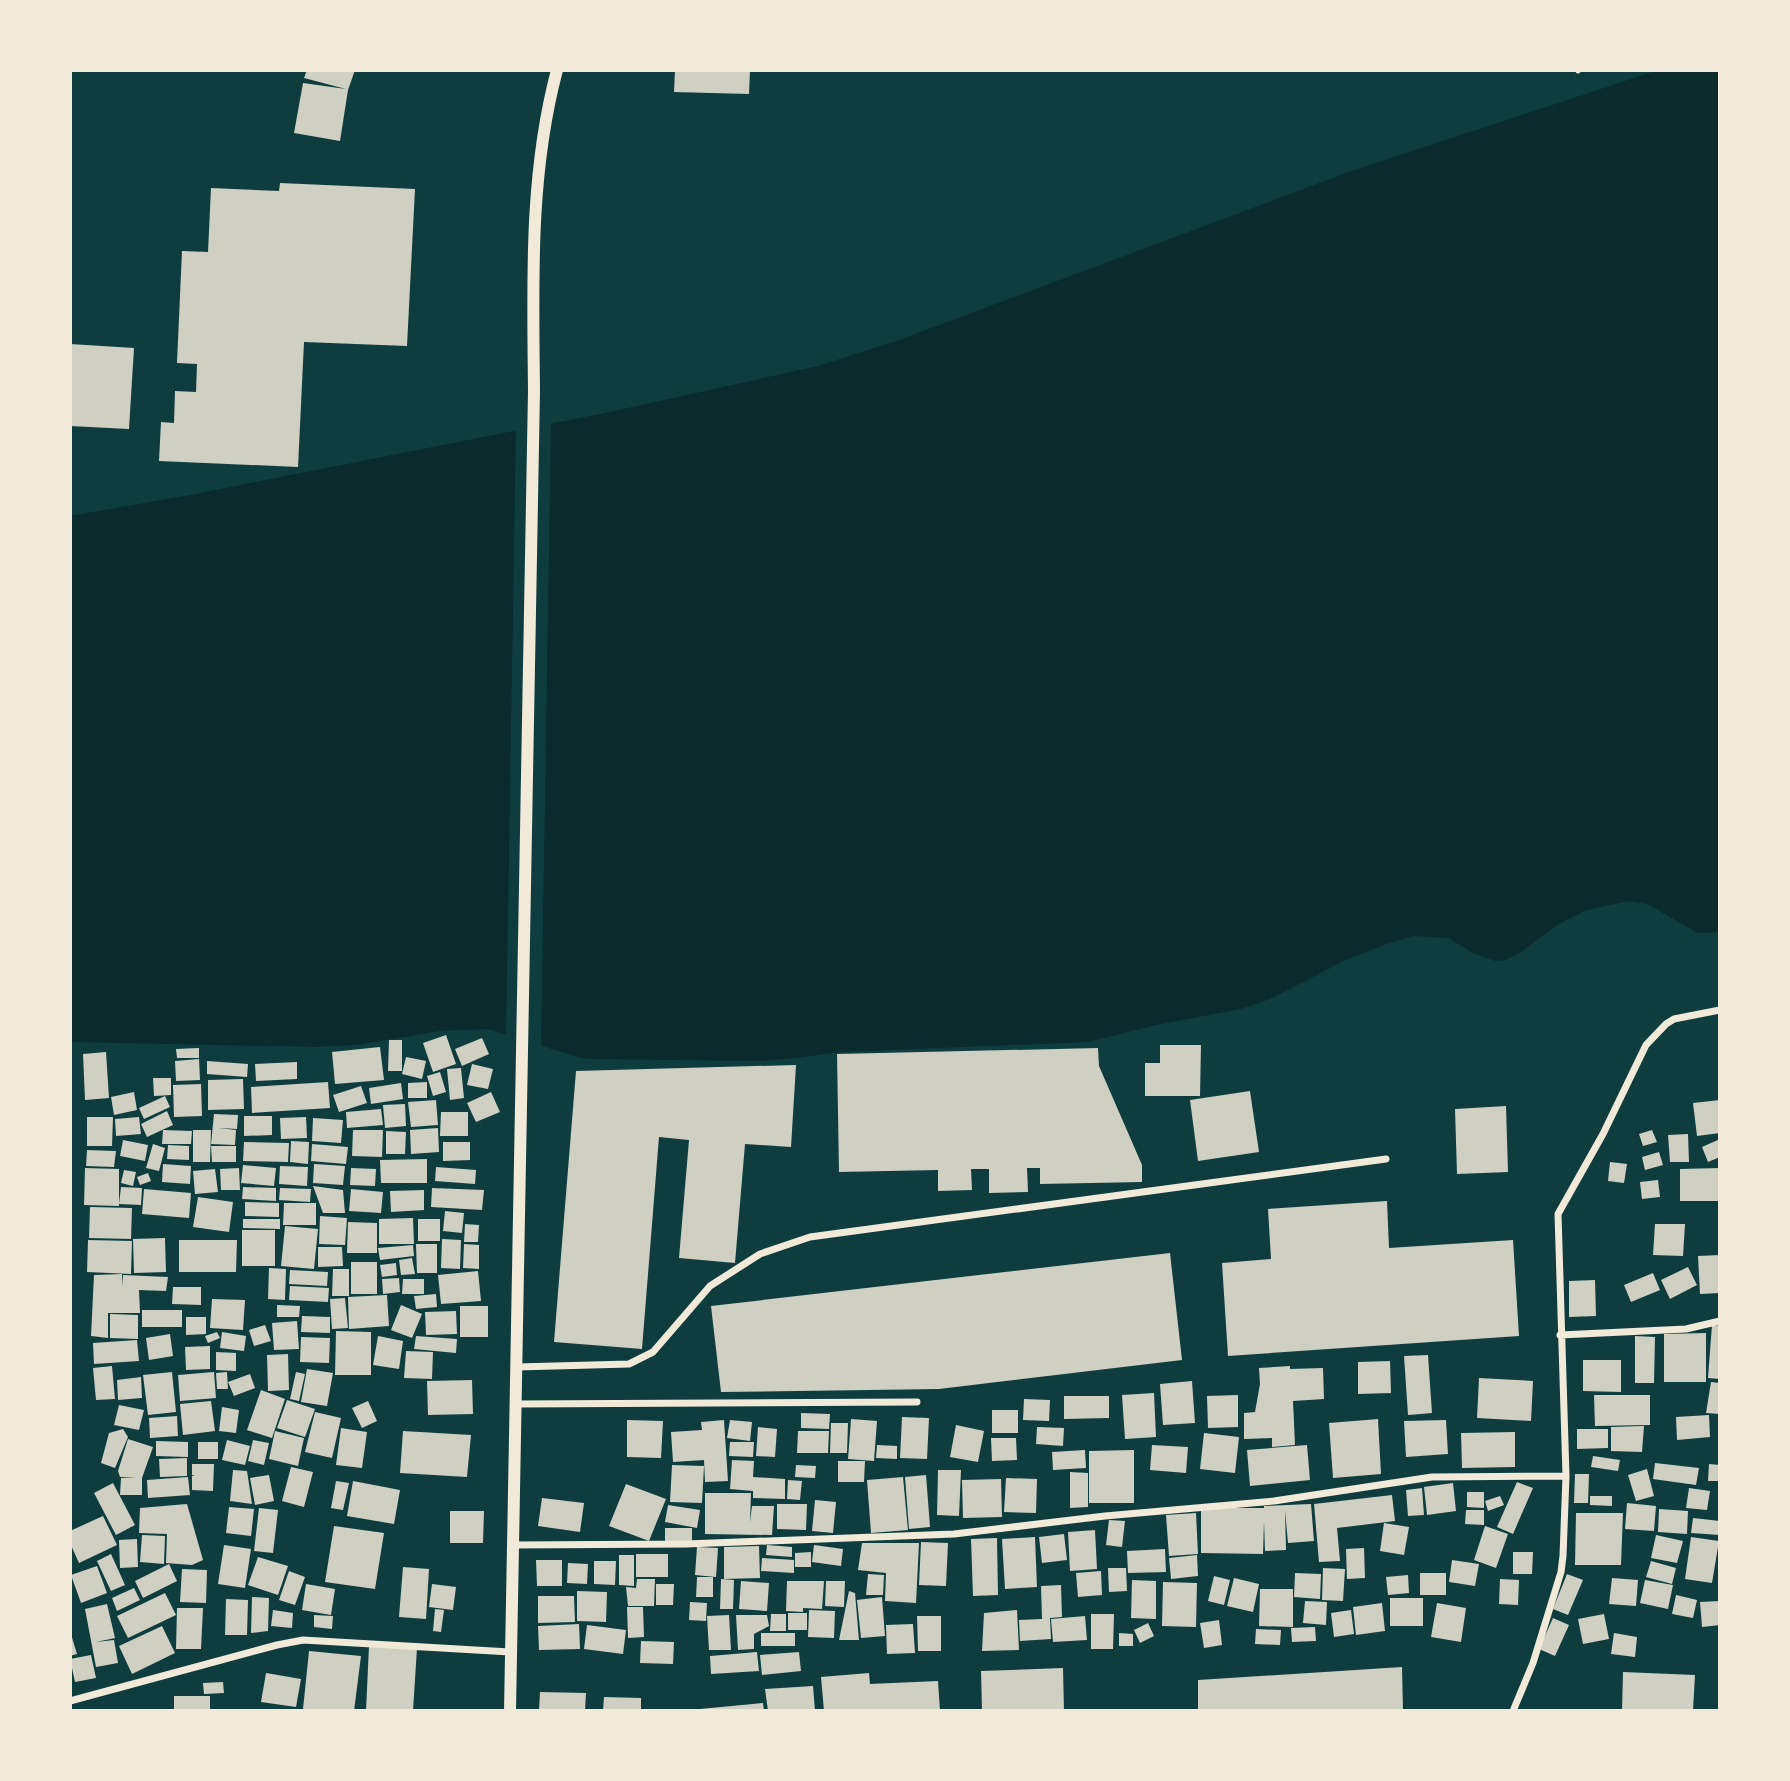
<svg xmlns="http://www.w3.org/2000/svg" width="1790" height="1781" font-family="'PT Sans',sans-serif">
<rect width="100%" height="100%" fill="#0f3d3e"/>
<path fill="#0a2a2b" d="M1658,70h62v862l-22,1 -51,-29 -18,-3 -42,9 -28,14 -41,30 -12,6 -11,1 -22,-8 -25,-15 -34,-2 -25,7 -45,18 -74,38 -29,10 -85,16 -68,17 -249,10 -43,6 -38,3 -166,-2 -11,-1 -94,-29 -47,2 -84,14 -40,2 -246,-5v-526l120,-21 415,-82 213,-47 81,-26 447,-167z"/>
<path fill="#0f3d3e" d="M551,420l-10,628 -35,-11 10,-610z"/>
<path fill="#cfcfc3" d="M307,70h48l-7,20 -8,51 -46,-8 9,-50 43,6 -42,-11z
M675,70h75l-1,24 -75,-2z
M280,183l135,6 -8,157 -103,-4 -6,125 -139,-6 2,-39 13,1 1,-32 21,1 1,-28 -20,-1 5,-112 26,1 3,-64 68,3z
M70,344l64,4 -5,81 -59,-3z
M446,1035l10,29 -23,8 -10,-29z
M482,1038l7,16 -27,12 -7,-17z
M389,1040h13v31h-14z
M1160,1045h41l-1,51h-55v-33h15z
M380,1047l4,33 -49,4 -3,-32z
M199,1048v10h-22l-1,-9z
M1098,1048l1,18 43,99v17l-102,2v-16h-13l1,24 -39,1v-24h-18l1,21 -34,1v-21l-99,2 -2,-118z
M106,1052l3,46 -24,2 -2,-46z
M406,1057l20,4 -4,18 -20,-5z
M199,1059l1,21 -24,1 -1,-20z
M207,1061l41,3 -1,13 -40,-3z
M297,1062v17l-41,2 -1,-17z
M472,1064l21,5 -5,20 -21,-4z
M796,1065l-5,82 -46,-3 -10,119 -56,-5 10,-118 -30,-3 -17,212 -88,-7 22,-271z
M461,1068l3,30 -14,2 -3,-31z
M440,1072l6,20 -13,4 -6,-20z
M153,1078h18v17l-17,1z
M243,1079l1,30 -36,1v-30z
M328,1082l2,26 -78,5 -1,-26z
M427,1082v16h-19v-15z
M401,1083l2,16 -32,5 -2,-16z
M201,1084l1,32 -28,1 -1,-32z
M361,1086l6,17 -28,9 -6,-17z
M1250,1091l9,61 -61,9 -8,-61z
M134,1092l3,18 -23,5 -3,-18z
M491,1092l9,20 -24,10 -9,-19z
M165,1096l5,11 -26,12 -5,-11z
M436,1100l2,25 -27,2 -3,-25z
M1720,1100v33l-23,3 -4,-33z
M405,1104l1,22 -21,2 -2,-23z
M1506,1106l2,66 -51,2 -2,-65z
M381,1109l2,16 -36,3 -1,-16z
M167,1111l6,14 -26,12 -6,-13z
M441,1112h27v24h-28z
M214,1114l24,1 -1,14 -19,-1 18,2 -1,15 -24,-1z
M244,1116h28v19l-28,1z
M87,1117h26l-1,29h-25z
M139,1117l2,17 -25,2 -1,-17z
M306,1117l1,21 -26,1 -1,-21z
M313,1118l30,2 -2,23 -29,-2z
M438,1128l1,24 -28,2 -1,-24z
M163,1130l29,1 -1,13h-29z
M193,1130h18l-1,32h-17z
M353,1130h30l-1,27 -30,-1z
M1652,1130l5,12 -14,4 -4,-12z
M386,1131l20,1 -1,22h-19z
M1688,1134l1,28h-19l-2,-27z
M1720,1139v18l-12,5 -6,-15z
M123,1140l25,5 -3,16 -25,-5z
M291,1141l18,1 -1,22 -18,-2z
M244,1142l45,1 -1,19 -45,-1z
M443,1142h27v18l-27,1z
M153,1144l12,4 -6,23 -13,-3z
M312,1144l36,3 -2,17 -35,-3z
M168,1145l21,1v14l-22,-1z
M211,1146h25v16h-24z
M87,1150l29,1 -2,16 -28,-1z
M1659,1152l4,13 -18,5 -3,-13z
M427,1159v24h-46l-1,-23z
M1610,1162l17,2 -3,19 -16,-2z
M163,1164l28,2 -1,18 -28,-2z
M314,1164l31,2 -2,19 -30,-2z
M243,1165l33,3 -2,18 -33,-3z
M280,1166l28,1 -1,19 -28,-2z
M436,1167l40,3 -1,14 -40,-3z
M85,1168l34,1v37l-35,-1z
M239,1168l1,22h-19l-1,-21z
M351,1168l25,1 -1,17 -25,-1z
M1720,1168v33h-40v-32z
M215,1169l3,23 -23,2 -2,-23z
M124,1170l12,2 -3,14 -12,-3z
M148,1173l3,8 -11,4 -3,-8z
M1658,1180l2,17 -18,2 -2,-17z
M313,1186l30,4 2,23h-22z
M121,1187l21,1 -1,17 -22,-1z
M243,1187l33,1v13l-34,-2z
M280,1188l31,1 -1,13 -31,-2z
M432,1188l52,2 -2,20 -51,-3z
M144,1189l47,4 -2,25 -47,-4z
M351,1189l32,3 -2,21 -32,-2z
M424,1190v20l-33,2 -1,-21z
M198,1197l35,5 -4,30 -36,-5z
M1387,1201l2,47 124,-8 6,96 -291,20 -6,-93 49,-4 -3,-50z
M245,1202l34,1v14l-34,-1z
M284,1203h32v22h-33z
M90,1207l42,1 -1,31 -42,-1z
M445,1211l19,2 -2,20 -19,-2z
M320,1216l27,2 -2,27 -26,-1z
M413,1218l1,26h-35v-25z
M243,1219h37v10l-37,-1z
M418,1219h22v22h-22z
M348,1222l29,1v30h-30z
M465,1224l14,1 -1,17h-14z
M1655,1224h30l-2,32 -30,-1z
M285,1226l33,3 -4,40 -33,-3z
M242,1230h33v36h-33z
M165,1238l1,34 -32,1 -1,-34z
M442,1239l19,1 -1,29 -19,-1z
M88,1240l44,1 -1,33 -44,-2z
M179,1240h58l-1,32h-57z
M416,1244h21v29h-20z
M464,1244l15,1v24l-16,-1z
M413,1245l1,11 -34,4 -2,-12z
M318,1247h24l1,19 -25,1z
M1170,1253l12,107 -243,29 -218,3 -10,-86z
M1720,1255v38l-20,1 -2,-38z
M412,1258l3,16 -14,1 -2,-15z
M351,1262h26v32h-26z
M396,1263l1,12 -15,2 -2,-12z
M1688,1267l9,18 -27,14 -9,-19z
M269,1268l17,1 -1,31 -17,-1z
M333,1269h16v27h-17z
M290,1270l38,2 -1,14 -38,-2z
M478,1271l3,30 -40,3 -3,-29z
M1653,1273l7,17 -29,12 -7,-17z
M122,1274v12l1,-11 45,2 -2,14 -27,-1 1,23h-32v25l-17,-2 3,-61z
M399,1278l1,14 -17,2 -1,-15z
M403,1279h21v15h-22z
M1595,1280l1,36 -27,1v-36z
M290,1286l39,2 -1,14 -39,-2z
M173,1287h28v18l-29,-1z
M436,1294l1,13 -21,2 -2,-13z
M387,1295l2,31 -40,3 -1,-32z
M345,1298l3,30 -16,1 -2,-30z
M212,1299l33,1 -2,30 -33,-2z
M277,1305l23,1 -1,11h-22z
M401,1305l21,9 -10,24 -21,-8z
M460,1306h28v31h-28z
M142,1310h40v17h-40z
M456,1311l1,23 -31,1 -1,-23z
M110,1314l28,1v24l-28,-1z
M302,1316l28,1v16l-29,-1z
M186,1317h20v17l-20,1z
M297,1321l2,28 -25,1 -2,-27z
M265,1325l6,16 -17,5 -5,-16z
M1712,1325l8,1v53l-12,-1z
M336,1331l35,1v43h-36z
M217,1332l3,6 -12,5 -3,-7z
M222,1332l24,4 -2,15 -24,-3z
M1706,1333v49h-42v-48z
M170,1334l3,22 -24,4 -3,-22z
M378,1336l25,5 -4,28 -26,-4z
M416,1336l41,3 -1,14 -42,-4z
M1635,1336l20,1 -1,46h-19z
M301,1337l29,1 -1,25 -29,-1z
M137,1340l2,21 -45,3 -1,-21z
M210,1346v23l-24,1 -1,-23z
M406,1351l27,1 -1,27 -28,-1z
M216,1352l20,1v18l-20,-1z
M288,1354l1,36 -21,1 -1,-36z
M1428,1355l4,58 -24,2 -4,-59z
M1583,1360h38v32l-38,-1z
M1390,1361l1,32 -33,1v-32z
M112,1366l3,33 -19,1 -3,-32z
M1290,1366v3l33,-1 1,31 -31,2 2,44 -23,2v-9l-28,1v-26l11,-1 5,-28 -1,-16z
M307,1369l26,4 -6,33 -26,-4z
M172,1372l4,40 -28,3 -5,-40z
M214,1372l2,26 -36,3 -2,-26z
M227,1372l1,17h-11l-1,-16z
M296,1372l9,2 -6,27 -9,-2z
M250,1374l5,14 -21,8 -6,-14z
M141,1377l1,21 -24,2 -1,-20z
M1479,1378l54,3 -2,40 -54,-3z
M472,1380l1,34 -45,1 -1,-34z
M1192,1381l3,42 -32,2 -3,-41z
M1711,1382l9,1v31l-14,-1z
M261,1390l24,9 -13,39 -25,-8z
M1154,1393l2,44 -31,2 -3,-44z
M1238,1395v32l-30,1 -1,-32z
M1594,1395h56v30l-55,1z
M1064,1396h45v22l-45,1z
M1024,1399l26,1 -1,21 -26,-1z
M287,1400l28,9 -10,28 -28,-9z
M211,1401l4,30 -32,4 -3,-31z
M368,1401l9,20 -15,7 -10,-20z
M119,1405l25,5 -5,20 -25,-5z
M222,1407l17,3 -3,23 -17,-2z
M992,1410h26v23h-26z
M315,1412l26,6 -9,40 -27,-6z
M801,1413l29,1 -1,15 -28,-1z
M1709,1415l1,22 -33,3 -1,-23z
M177,1416l1,20 -28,2 -1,-20z
M902,1417l27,1 -2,41 -27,-1z
M851,1419l26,2 -3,40 -26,-2z
M1378,1419l3,55 -48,4 -4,-55z
M627,1420l36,1 -2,37 -34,-1z
M724,1420l4,61 -23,1 -1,-22 -31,2 -2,-30 31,-2 -1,-8z
M730,1420l22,2 -2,19 -23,-3z
M1446,1420l2,34 -42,3 -2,-36z
M831,1423h17l-1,30h-17z
M956,1425l28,6 -6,31 -28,-5z
M1644,1426l-2,26 -31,-1v-24z
M758,1427l19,2 -2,28 -19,-1z
M1037,1427l27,1 -1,18 -27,-2z
M341,1428l26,4 -5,36 -26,-3z
M123,1429l5,8 -13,31 -14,-5 8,-30z
M1577,1429h31v19l-31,1z
M275,1431l29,7 -6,28 -29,-7z
M403,1431l68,4 -4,42 -67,-4z
M798,1431h31l-1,22h-31z
M1515,1432v35l-53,1 -1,-35z
M1204,1433l35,4 -4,36 -35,-4z
M991,1438h25l1,22 -25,1z
M128,1439l25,8 -11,31v17h-22l1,-17h15l-16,-1 -2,-6z
M227,1440l23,6 -5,19 -23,-5z
M253,1440l16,3 -5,22 -16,-4z
M156,1441l32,1v15l-32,-1z
M198,1442h20v17h-20z
M730,1442h24l-1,15 -24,-1z
M877,1445l20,1v13l-21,-1z
M1152,1445l36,2 -2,26 -36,-3z
M1307,1445l3,35 -60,6 -3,-36z
M1085,1450l1,18 -33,2 -1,-18z
M1134,1450v53h-45v-52z
M1593,1456l27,4 -2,11 -27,-4z
M187,1458v18l-27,1 -1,-18z
M732,1460l22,1 -1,16 32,2v20l-32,-1v-7l-23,-2z
M838,1461h27l-1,21h-26z
M1655,1463l44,5 -3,17 -43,-6z
M192,1464h22l-1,27 -21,-1v-14h3l-3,-1z
M1709,1464l11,1v16h-12z
M672,1465l32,1 -2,37 -32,-1z
M796,1465l20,1 -1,12 -20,-1z
M291,1467l22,5 -9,35 -22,-6z
M1647,1469l7,27 -18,5 -8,-26z
M233,1470l14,1 5,33 -22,-3z
M938,1470h23l-2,46 -22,-1z
M1070,1472l18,1v34l-18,1z
M1575,1474h14l-1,29h-14z
M269,1475l5,26 -19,4 -5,-27z
M926,1475l4,52 -21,2 -4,-52z
M188,1477l2,18 -42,3 -1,-18z
M903,1477l5,53 -37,3 -4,-53z
M1006,1478l31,1 -1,34 -32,-1z
M1001,1479l1,38 -39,1 -1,-38z
M788,1480l14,1 -2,19 -13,-1z
M336,1481l13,2 -6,27 -12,-2z
M353,1481l47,9 -6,34 -47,-8z
M1517,1482l16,6 -20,46 -16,-7z
M113,1483l22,42 -19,10 -22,-42z
M1453,1483l3,28 -29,4 -3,-28z
M626,1484l40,15 -17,42 -40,-15z
M1422,1488l2,27 -16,1 -2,-26z
M1689,1488l21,3 -3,19 -21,-2z
M1467,1492h17v16l-17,-1z
M705,1493h46l-1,29 2,-16h22l-2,29 -67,-1z
M1392,1495l3,26 -58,7 3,33 -21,1 -5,-58z
M1500,1496l4,9 -16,6 -3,-10z
M1590,1496h22v10l-22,-1z
M542,1498l42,5 -4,29 -42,-6z
M815,1500l21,2 -3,31 -21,-2z
M1627,1503l29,3 -2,25 -29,-2z
M187,1504l16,56 -11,5 -26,-2 1,-29 -28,-1 1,-25z
M777,1504h30l-1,26 -29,-1z
M1311,1504l3,37 -26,2 -3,-33 1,40 -21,1 -1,-30 -1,33 -62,-1v-45h63v-2z
M668,1505l32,5 -3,18 -32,-6z
M229,1507l25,2 -3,27 -25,-3z
M259,1508l19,2 -5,43 -19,-2z
M1659,1509l29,2 -1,23 -29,-2z
M1466,1510h18v15l-19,-1z
M450,1511h34l-1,32h-33z
M1196,1513l2,41 -29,2 -3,-41z
M1576,1513h47l-2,52h-46z
M103,1516l14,29 -38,18 -9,-20v-12z
M1693,1518l27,3v14l-29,-2z
M1109,1520l16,1 -3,26 -16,-2z
M1384,1523l25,4 -5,28 -24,-4z
M334,1526l50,7 -9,56 -50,-7z
M1485,1526l23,8 -12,34 -22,-8z
M665,1528h27v15h-27z
M1095,1530l2,39 -27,2 -2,-39z
M1064,1534l3,26 -25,3 -3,-26z
M142,1535l23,1 -1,28 -24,-2z
M1656,1535l27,6 -6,22 -26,-5z
M1035,1537l2,50 -32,2 -3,-50z
M1691,1537l28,4 -7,42 -27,-4z
M997,1538l1,57 -25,1 -2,-57z
M137,1539l1,28 -18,1 -1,-28z
M921,1542l27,1 -2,43 -27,-1z
M862,1543h57l-3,60 -31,-2 1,-28 -28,-3z
M224,1545l27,4 -6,39 -27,-4z
M767,1545l25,2v10l-26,-2z
M814,1545l29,4 -2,17 -29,-4z
M759,1546l1,32 -36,1v-32z
M697,1547l21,1 -2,29 -21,-2z
M1364,1548l1,30 -18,1 -1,-30z
M1165,1549l1,23 -38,1 -1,-22z
M811,1552v15h-16v-14z
M1513,1552h20l-1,22h-19z
M111,1554l14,31 -14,6 -14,-30z
M636,1554h32v23h-32z
M619,1555h15v31l-15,-1z
M1197,1555l1,21 -27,3 -2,-21z
M258,1557l30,9 -10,29 -30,-10z
M762,1558l32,2v13l-33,-2z
M536,1560h26v26h-25z
M1452,1560l27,4 -4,22 -26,-4z
M594,1561h22l-1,24 -21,-1z
M1651,1561l25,7 -4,16 -26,-7z
M568,1563l20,1 -1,20 -20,-1z
M169,1564l8,17 -34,17 -8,-17z
M97,1566l10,27 -26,10 -10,-28z
M403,1567l26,2 -3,50 -27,-2z
M1108,1568h18l1,23 -18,1z
M1323,1568l22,1 -2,32 -21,-1z
M182,1569l25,1 -1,33 -26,-1z
M289,1571l16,6 -10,28 -16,-5z
M1101,1571l1,24 -24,2 -2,-24z
M1295,1573l26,1 -1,25 -26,-2z
M1420,1573h26v22h-26z
M868,1574l16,1 -1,20h-17z
M1567,1574l16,6 -15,35 -15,-6z
M1408,1575l1,18 -21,2 -2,-18z
M1214,1576l16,4 -6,25 -16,-4z
M697,1577h16v20h-17z
M1234,1578l25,6 -6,28 -26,-6z
M1612,1578l26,2 -2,26 -27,-2z
M637,1579h18l-1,27h-26l-2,-19 10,1z
M721,1579l13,1 -1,29h-13z
M1500,1579l19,1 -1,25 -19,-1z
M1132,1580l24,1v38l-25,-1z
M1645,1580l28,5 -5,24 -28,-6z
M741,1581l28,2 -2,28 -28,-2z
M787,1581h37l-2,28 -19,-1v4l-17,-1z
M826,1581h19l-1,26 -19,-1z
M1163,1582l34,1 -1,44 -34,-1z
M306,1584l29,5 -4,26 -29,-5z
M432,1584l24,3 -3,23 -24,-3z
M656,1584h18l-1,21h-17z
M1061,1585l1,32 -12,1 1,21 -31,2 -1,-21 23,-1 -1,-33z
M134,1588l6,12 -23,11 -5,-13z
M1260,1589h33v38l-34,-1z
M577,1591l30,1 -1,30 -29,-1z
M849,1591l6,2 4,47h-20z
M165,1593l11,22 -48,23 -11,-22z
M1676,1595l21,5 -4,18 -21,-4z
M538,1596h36l1,26 -37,1z
M252,1597l17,1 -1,33 -17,2z
M882,1597l3,39 -24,2 -4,-38z
M1390,1598h33v28h-33z
M226,1599l22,1 -1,35h-22z
M1305,1601l22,1 -1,23 -23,-2z
M1720,1601v24l-18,2 -2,-25z
M690,1602l17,1 -1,18 -17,-1z
M1382,1603l3,28 -29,4 -3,-28z
M1437,1603l29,5 -5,34 -30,-5z
M107,1604l8,34 -19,4 18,-2 4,23 -22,4 -11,-58z
M627,1607h16l1,30 -16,1z
M177,1608h26l-2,41h-25z
M435,1609l9,1 -3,22 -8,-1z
M273,1610l20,3 -1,15 -21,-2z
M809,1610l26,1 -1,27 -26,-1z
M1017,1610l2,40 -37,1 2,-38z
M1351,1610l3,24 -20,3 -3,-24z
M788,1613h19v17h-19z
M771,1614h15v17h-16z
M1091,1614h23l-1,35h-22z
M1604,1614l5,25 -26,5 -5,-25z
M314,1615l19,1 -1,13 -18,-2z
M729,1615l2,35h-22l-2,-34z
M736,1615h31l2,11 -15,8v15l-16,1z
M917,1616h24v35h-23z
M1085,1616l2,24 -34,2 -2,-23z
M1553,1618l16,7 -14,31 -16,-7z
M1219,1620l3,25 -18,3 -4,-25z
M1148,1623l6,13 -14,7 -6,-13z
M579,1624l1,25 -41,1 -1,-24z
M913,1624l2,29 -28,1 -1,-29z
M587,1625l39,5 -3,24 -39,-5z
M162,1626l13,27 -43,21 -13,-28z
M1315,1627l1,14 -24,1 -1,-14z
M1256,1629l25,1 -1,15 -25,-1z
M70,1631l7,23 -7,2z
M761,1633h34v13h-34z
M1119,1633l14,1v12h-14z
M1614,1633l23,4 -2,20 -24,-3z
M641,1641l33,1 -1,22 -33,-1z
M369,1646l48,2 -4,63h-47z
M309,1651l52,5 -7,55 -51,-2z
M757,1652l2,19 -48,3 -1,-18z
M799,1652l2,19 -39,4 -2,-20z
M91,1655l5,23 -21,4 -5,-23z
M1402,1667l1,44h-205v-31z
M1063,1668l1,43h-82l-1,-40z
M1623,1672l72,3 -2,36h-71z
M266,1673l35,6 -5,28 -35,-5z
M869,1673l1,11 68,-3 2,30h-116l-3,-34z
M223,1682l1,11 -20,1 -1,-11z
M813,1686l2,25h-47l-3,-22z
M540,1692l46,1 -1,18h-46z
M174,1696h36v15h-36z
M604,1697l37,1v13h-38z
M763,1703l1,8h-64v-2z"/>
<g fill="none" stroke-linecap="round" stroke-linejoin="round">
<path stroke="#f1e9da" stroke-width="5" d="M1578,71v-1"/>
<path stroke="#f1e9da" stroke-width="7" d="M1560,1335l126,-6 34,-8
M517,1367l112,-3 24,-12 57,-66 50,-32 50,-17 576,-78
M517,1404l400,-2
M514,1545l172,-1 268,-10 151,-18 169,-15 158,-24 134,-1
M70,1701l207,-56 26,-5 209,12
M1513,1711l20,-48 28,-91 2,-16 3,-80 -8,-262 45,-80 43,-89 20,-21 8,-5 46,-9"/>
<path stroke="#f1e9da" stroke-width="12" d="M510,1711l24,-1320c-1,-108 -5,-216 23,-321"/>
</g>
<rect width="1790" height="1781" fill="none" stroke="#f1e9da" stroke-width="144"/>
</svg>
